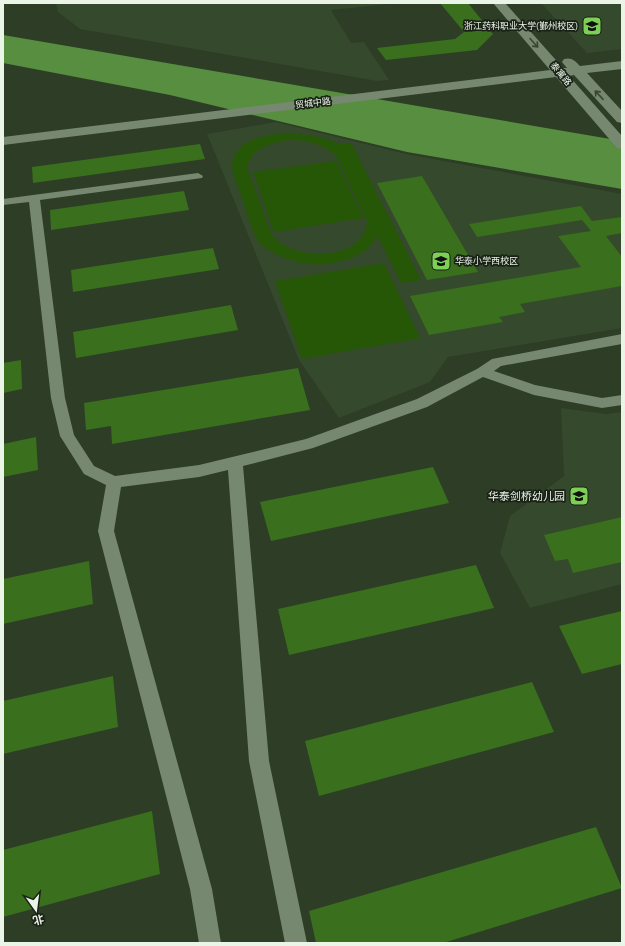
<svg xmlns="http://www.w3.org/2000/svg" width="625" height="946" font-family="'IBM Plex Sans','Noto Sans SC',sans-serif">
<rect width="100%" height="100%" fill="#2d3d26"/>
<path fill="#35492c" d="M56,3h343l-68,7 20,33 13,-1 25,38 -12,1 -297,-52 -22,-17z
M541,3h81v46l-35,4z
M276,122l130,32 216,40v134l-174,29 -18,25 -91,36 -40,-58 -92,-226z
M561,408l45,6 16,-2v172l-92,24 -30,-55 10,-37 54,-40z"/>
<path fill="#265707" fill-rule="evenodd" d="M286,133c13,1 25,2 38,5 12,3 12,8 27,5l70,137 -20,3 -24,-48c-5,14 -19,21 -32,25 -25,8 -50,5 -73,-8 -4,-3 -12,-7 -14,-11 -7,-12 -13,-35 -18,-49 -4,-11 -12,-26 -5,-37 10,-18 33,-20 51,-22zM289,140c18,0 34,4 47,16l31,65c-2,41 -75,41 -95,14l-25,-68c5,-20 25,-24 42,-27z
M336,161l28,57 -90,14 -21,-60z
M384,263l36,75 -118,21 -27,-78z"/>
<path fill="#578e3f" d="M3,35l619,106v48l-215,-37 -237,-57 -167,-32z"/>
<path fill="#3a6f1e" d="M440,3h28l25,31 -16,16 -91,10 -9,-12 78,-9 9,-7z
M200,144l5,15 -172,24 -1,-16z
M422,176l56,96 -51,8 -50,-97z
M184,191l5,19 -138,20 -1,-20z
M581,206l11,15 30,-4v16l-16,3 16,21v29l-102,18 5,8 -26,5 4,5 -74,13 -19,-39 171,-29 -23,-31 33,-5 -9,-11 -105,17 -8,-13z
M213,248l6,21 -146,23 -2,-22z
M231,305l7,25 -162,28 -3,-26z
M21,360l1,29 -19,4v-30z
M298,368l12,42 -198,34 -1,-18 -25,4 -2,-27z
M36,437l2,33 -35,7v-33z
M433,467l16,36 -178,38 -11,-39z
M622,517v45l-49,11 -5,-14 -13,2 -11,-26z
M89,561l4,43 -90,20v-45z
M476,565l18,43 -205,47 -11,-46z
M622,611v53l-40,10 -23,-48z
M113,676l5,51 -115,27v-53z
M532,682l22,50 -235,64 -14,-55z
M152,811l8,63 -157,43v-67z
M596,827l26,61 -179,55h-127l-7,-32z"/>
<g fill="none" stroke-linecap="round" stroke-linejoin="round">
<path fill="#76886f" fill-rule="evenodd" d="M198,173l5,3 -1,2 -162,22 25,198 9,37 20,31 21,10 84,-11 107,-26 111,-40 60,-30 15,-10 130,-25v10l-121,22 -7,5 41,14 67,13 20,-3v10l-20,3 -68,-13 -51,-18 -56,30 -114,41 -70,18 26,295 38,182h-22l-36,-182 -21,-291 -29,7 -78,10 -7,44 98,358 9,54h-22l-9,-54 -92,-358 8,-46 -22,-11 -24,-38 -9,-38 -22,-196 -26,3v-6z"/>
<path fill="#76886f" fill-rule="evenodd" d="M493,3h12l58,65h4l-5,-6 2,-3c8,-2 11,2 16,7l42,-5v8l-35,4 35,38v12l-5,-1 -43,-47 -5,1 53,60v13l-5,-1 -61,-71 -553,68v-8l547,-67z"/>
</g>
<defs><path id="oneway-shaft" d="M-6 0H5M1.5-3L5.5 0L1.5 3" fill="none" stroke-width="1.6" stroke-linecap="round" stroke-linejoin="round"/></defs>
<g stroke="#3a4636">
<use href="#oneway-shaft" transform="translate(534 43) rotate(48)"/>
<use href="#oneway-shaft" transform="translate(599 95) rotate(-133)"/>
</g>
<defs>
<g id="university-square" transform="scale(1)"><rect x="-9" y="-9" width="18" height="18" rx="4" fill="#7cd155" stroke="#1a2217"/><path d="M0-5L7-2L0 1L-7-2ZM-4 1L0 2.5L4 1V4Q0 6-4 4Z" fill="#111"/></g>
<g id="school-square" transform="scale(1)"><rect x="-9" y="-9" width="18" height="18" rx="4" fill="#7cd155" stroke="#1a2217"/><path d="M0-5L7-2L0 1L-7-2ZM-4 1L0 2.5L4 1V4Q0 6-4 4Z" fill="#111"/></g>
</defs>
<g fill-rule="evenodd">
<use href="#university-square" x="592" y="26"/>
<use href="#school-square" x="441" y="261"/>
<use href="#school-square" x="579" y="496"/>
</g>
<g text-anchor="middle" stroke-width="3.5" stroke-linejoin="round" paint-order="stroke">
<g font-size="9" fill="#ebf5e7" stroke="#1a2217" text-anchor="end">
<text x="578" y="29">浙江药科职业大学(鄞州校区)</text>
<text x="455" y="264" text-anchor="start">华泰小学西校区</text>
</g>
<g font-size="9" fill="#ebf5e7" stroke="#1a2217">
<text transform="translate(561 74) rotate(50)" y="3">泰寓路</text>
<text transform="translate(313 103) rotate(-7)" y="3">贸城中路</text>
</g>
<g font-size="11" fill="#ebf5e7" stroke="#1a2217" text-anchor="end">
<text x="565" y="500">华泰剑桥幼儿园</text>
</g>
</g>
<rect width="625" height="946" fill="none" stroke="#ebf5e7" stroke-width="8"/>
<g transform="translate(36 910) rotate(166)" stroke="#1a2217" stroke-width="3" paint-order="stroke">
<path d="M0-3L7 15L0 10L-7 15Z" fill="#ebf5e7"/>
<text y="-6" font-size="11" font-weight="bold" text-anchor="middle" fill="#ebf5e7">北</text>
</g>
</svg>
